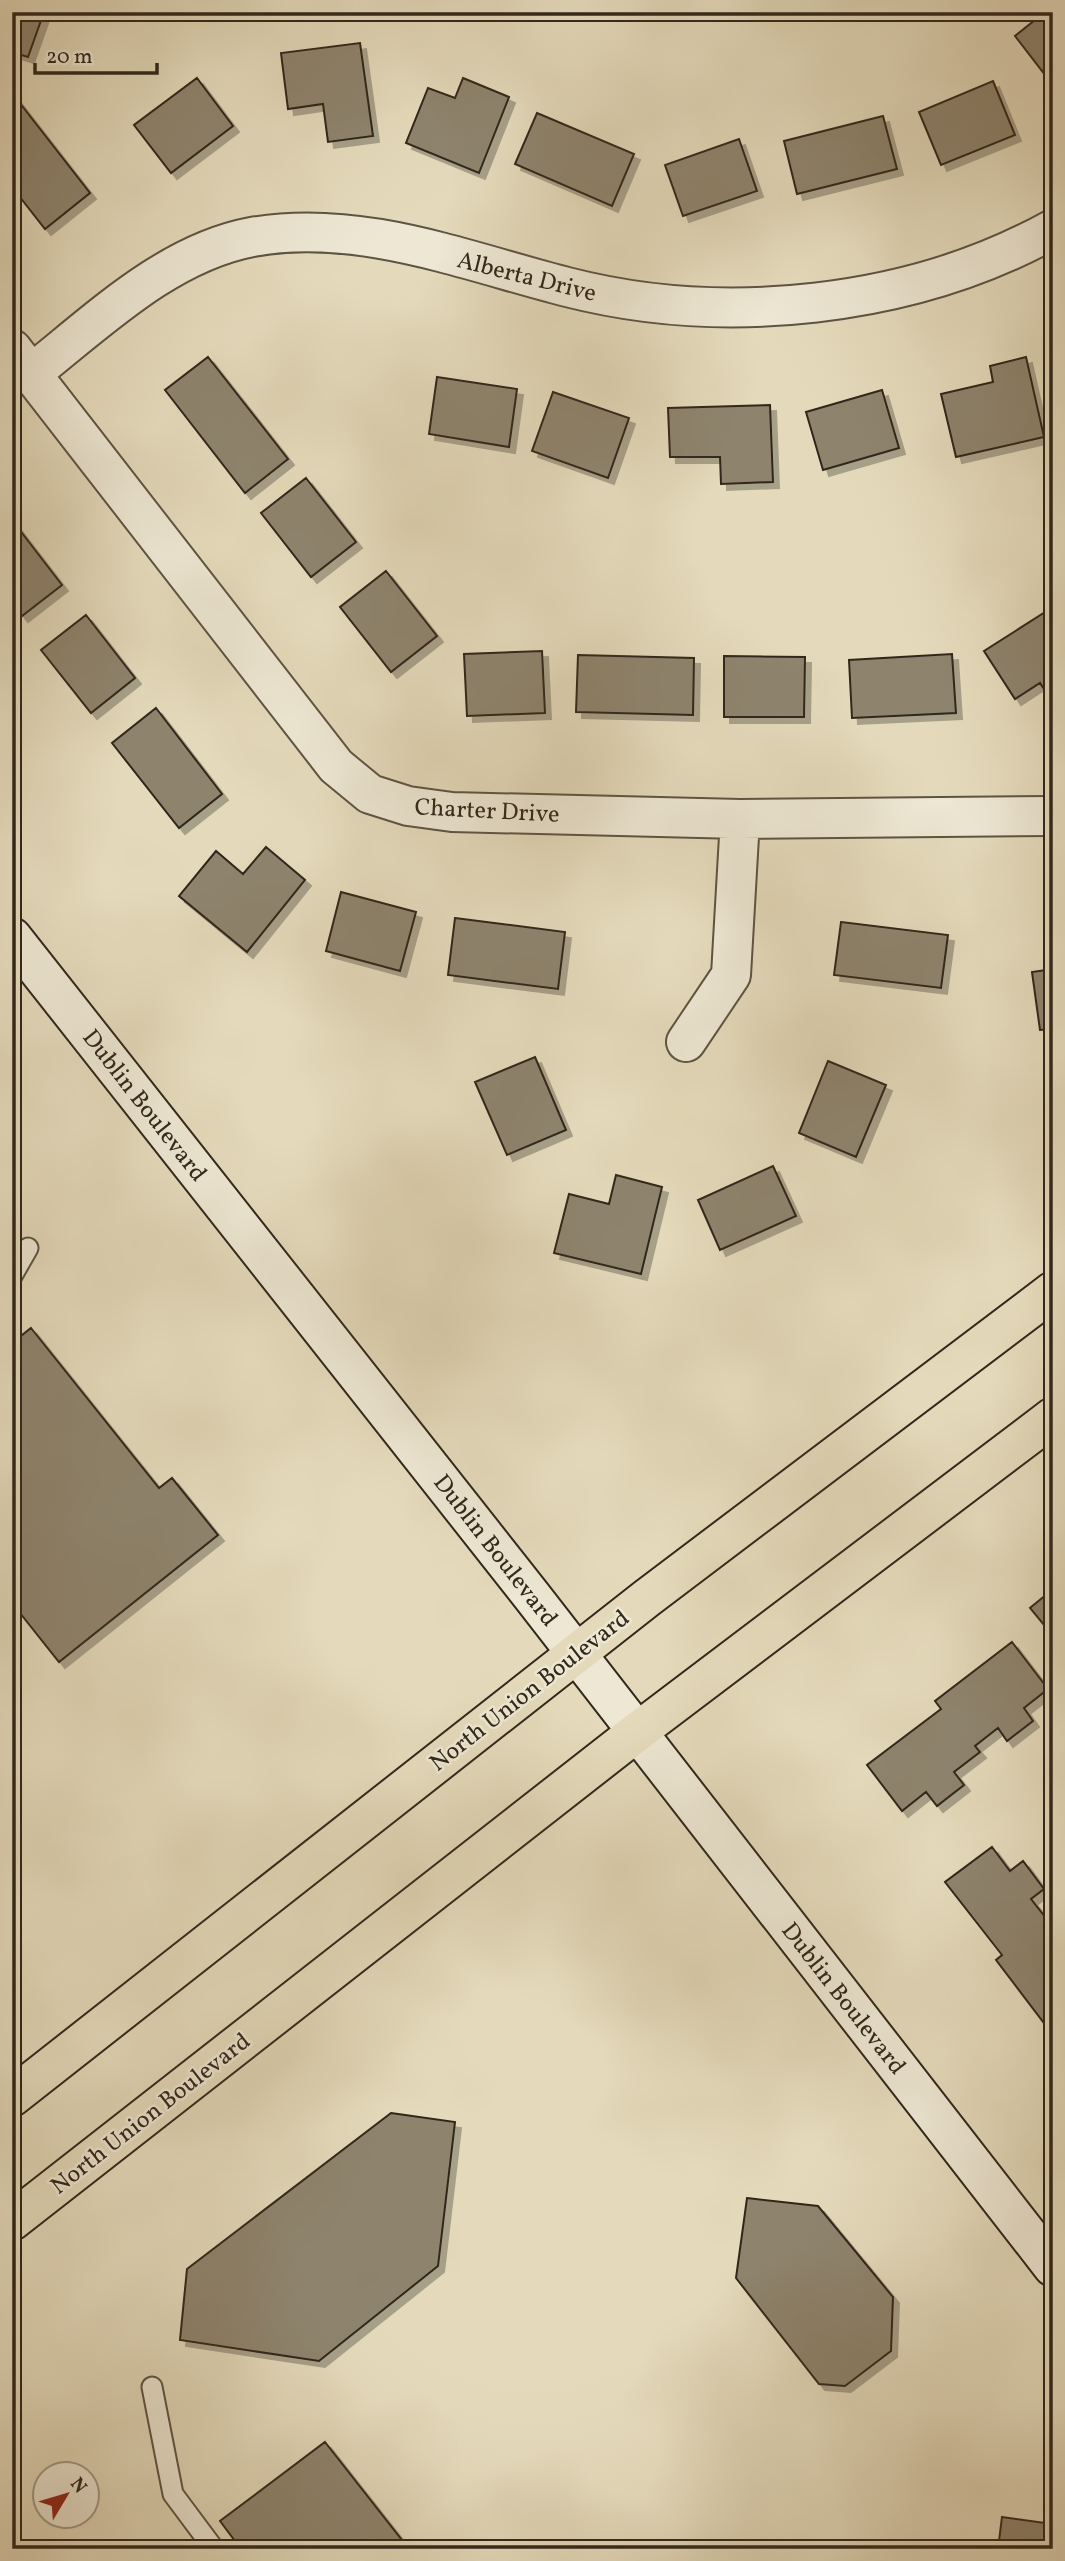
<svg xmlns="http://www.w3.org/2000/svg" width="1065" height="2561" font-family="Vollkorn,serif">
<defs>
<filter id="shadow"><feDropShadow dx="6" dy="6" stdDeviation="0" flood-color="#0004"/></filter>
</defs>
<rect width="100%" height="100%" fill="#e4dabb"/>
<filter id="stains"><feTurbulence type="fractalNoise" baseFrequency=".00286" numOctaves="4"/><feColorMatrix values="0 0 0 0 .2 0 0 0 0 .09 0 0 0 0 .02 0 0 0 .5 -.17"/></filter>
<radialGradient id="worn" r=".72"><stop offset=".6" stop-color="#630" stop-opacity="0"/><stop offset="1" stop-color="#630" stop-opacity=".3"/></radialGradient>
<path fill="#8e846e" stroke="#31271b" stroke-width="2" filter="url(#shadow)" d="M12,12h32l-16,45 -16,-5z
M1045,12h8v65l-4,3 -34,-44z
M360,43l13,93 -45,6 -5,-38 -35,5 -7,-56z
M197,78l36,48 -62,47 -37,-48z
M463,78l46,19 -30,76 -73,-30 22,-55 27,10z
M993,81l22,54 -74,30 -22,-53z
M12,93l78,100 -45,36 -33,-42z
M537,113l97,41 -22,52 -97,-42z
M883,116l14,53 -100,25 -13,-53z
M739,139l18,52 -74,25 -18,-51z
M208,357l80,102 -43,34 -80,-103z
M1026,357l18,80 -88,20 -15,-63 52,-12 -3,-16z
M437,377l80,12 -8,58 -80,-13z
M882,390l17,58 -76,22 -17,-58z
M553,392l76,26 -21,60 -76,-27z
M770,405l3,77 -52,2 -1,-27h-50l-2,-49z
M306,478l50,64 -45,35 -50,-64z
M12,520l50,65 -40,31 -10,-13z
M386,571l51,65 -46,36 -51,-65z
M1053,607v96l-13,-20 -25,16 -31,-48z
M86,615l49,63 -44,35 -50,-63z
M542,651l3,62 -78,3 -3,-62z
M952,654l4,59 -104,5 -3,-58z
M578,655l116,3 -1,57 -117,-3z
M724,656l81,1 -1,60h-80z
M156,708l66,86 -43,34 -67,-85z
M266,847l39,33 -58,72 -68,-56 37,-45 27,23z
M341,892l75,20 -16,59 -74,-20z
M455,918l110,14 -7,57 -110,-14z
M841,922l107,13 -7,53 -107,-13z
M1053,969v60l-13,1 -8,-58z
M535,1057l31,73 -59,25 -32,-73z
M828,1061l58,24 -30,72 -57,-24z
M773,1166l23,50 -76,34 -22,-50z
M616,1175l46,12 -21,87 -87,-21 15,-59 40,10z
M31,1328l128,160 13,-10 46,57 -159,127 -47,-59v-260z
M1053,1589v47l-23,-28z
M1012,1642l36,47 -24,19 9,13 -26,20 -9,-13 -23,18 5,6 -26,20 10,13 -27,21 -11,-14 -24,19 -35,-46 74,-56 -6,-8z
M992,1847l18,24 13,-10 21,28 -13,10 18,23 -5,3 9,12v98l-57,-75 6,-5 -57,-73z
M391,2113l64,9 -17,144 -119,95 -139,-21 7,-71z
M747,2198l71,8 75,91 -2,54 -46,35 -26,-2 -83,-106z
M325,2442l84,107h-168l-21,-28z
M1002,2517l51,7v25h-55z"/>
<g fill="none" stroke-linecap="round" stroke-linejoin="round">
<g stroke="#5e5443" stroke-width="23">
<path id="lane" d="M12,1276l16,-28
M152,2387l21,107 41,55"/>
</g>
<g stroke="#5e5443" stroke-width="42">
<path id="street" d="M12,349l324,417 34,28 38,12 44,6 288,7 313,-3
M32,373c66,-52 135,-120 220,-136 107,-19 213,24 315,50 156,40 344,21 486,-58
M686,1042l45,-67 9,-156"/>
</g>
<g stroke="#31271b" stroke-width="42">
<path id="secondary" d="M12,937l519,658 522,672"/>
</g>
<g stroke="#31271b" stroke-width="42">
<path id="primary" d="M12,2097l635,-499 406,-307
M12,2221l625,-489 416,-315"/>
</g>
<use href="#lane" stroke="#ede7d3" stroke-width="19"/>
<use href="#street" stroke="#ede7d3" stroke-width="38"/>
<use href="#secondary" stroke="#ede7d3" stroke-width="38"/>
<use href="#primary" stroke="#e4dabb" stroke-width="38"/>
</g>
<g text-anchor="middle" stroke-width="5" stroke-linejoin="round" paint-order="stroke">
<g font-size="24" fill="#31271b" stroke="#ede7d3">
<text transform="translate(527 276) rotate(14)" y="8">Alberta Drive</text>
<text transform="translate(487 810) rotate(3)" y="8">Charter Drive</text>
<text transform="translate(145 1105) rotate(52)" y="8">Dublin Boulevard</text>
<text transform="translate(496 1550) rotate(52)" y="8">Dublin Boulevard</text>
<text transform="translate(529 1690) rotate(-38)" y="8">North Union Boulevard</text>
<text transform="translate(844 1998) rotate(52)" y="8">Dublin Boulevard</text>
<text transform="translate(150 2113) rotate(-38)" y="8">North Union Boulevard</text>
</g>
</g>
<rect width="1065" height="2561" fill="none" stroke="#e4dabb" stroke-width="42"/>
<rect x="14" y="14" width="1037" height="2533" fill="none" stroke="#31271b" stroke-width="3.5"/>
<rect x="21" y="21" width="1023" height="2519" fill="none" stroke="#31271b" stroke-width="2"/>
<g transform="translate(66 2495) rotate(52)"><circle r="33" fill="#ede7d3" stroke="#a29a89" stroke-width="2"/>
<path d="M0-5L12 26L0 18L-12 26Z" fill="#8f2418"/>
<text y="-10" font-size="19" font-weight="bold" text-anchor="middle" fill="#31271b">N</text>
</g>
<path d="M35 63v10h122v-10" fill="none" stroke="#31271b" stroke-width="3.5"/>
<text x="46" y="63" font-size="21" fill="#31271b" stroke="#ede7d3" stroke-width="5" paint-order="stroke">20 m</text>
<rect width="100%" height="100%" filter="url(#stains)"/>
<rect width="100%" height="100%" fill="url(#worn)"/>
</svg>
